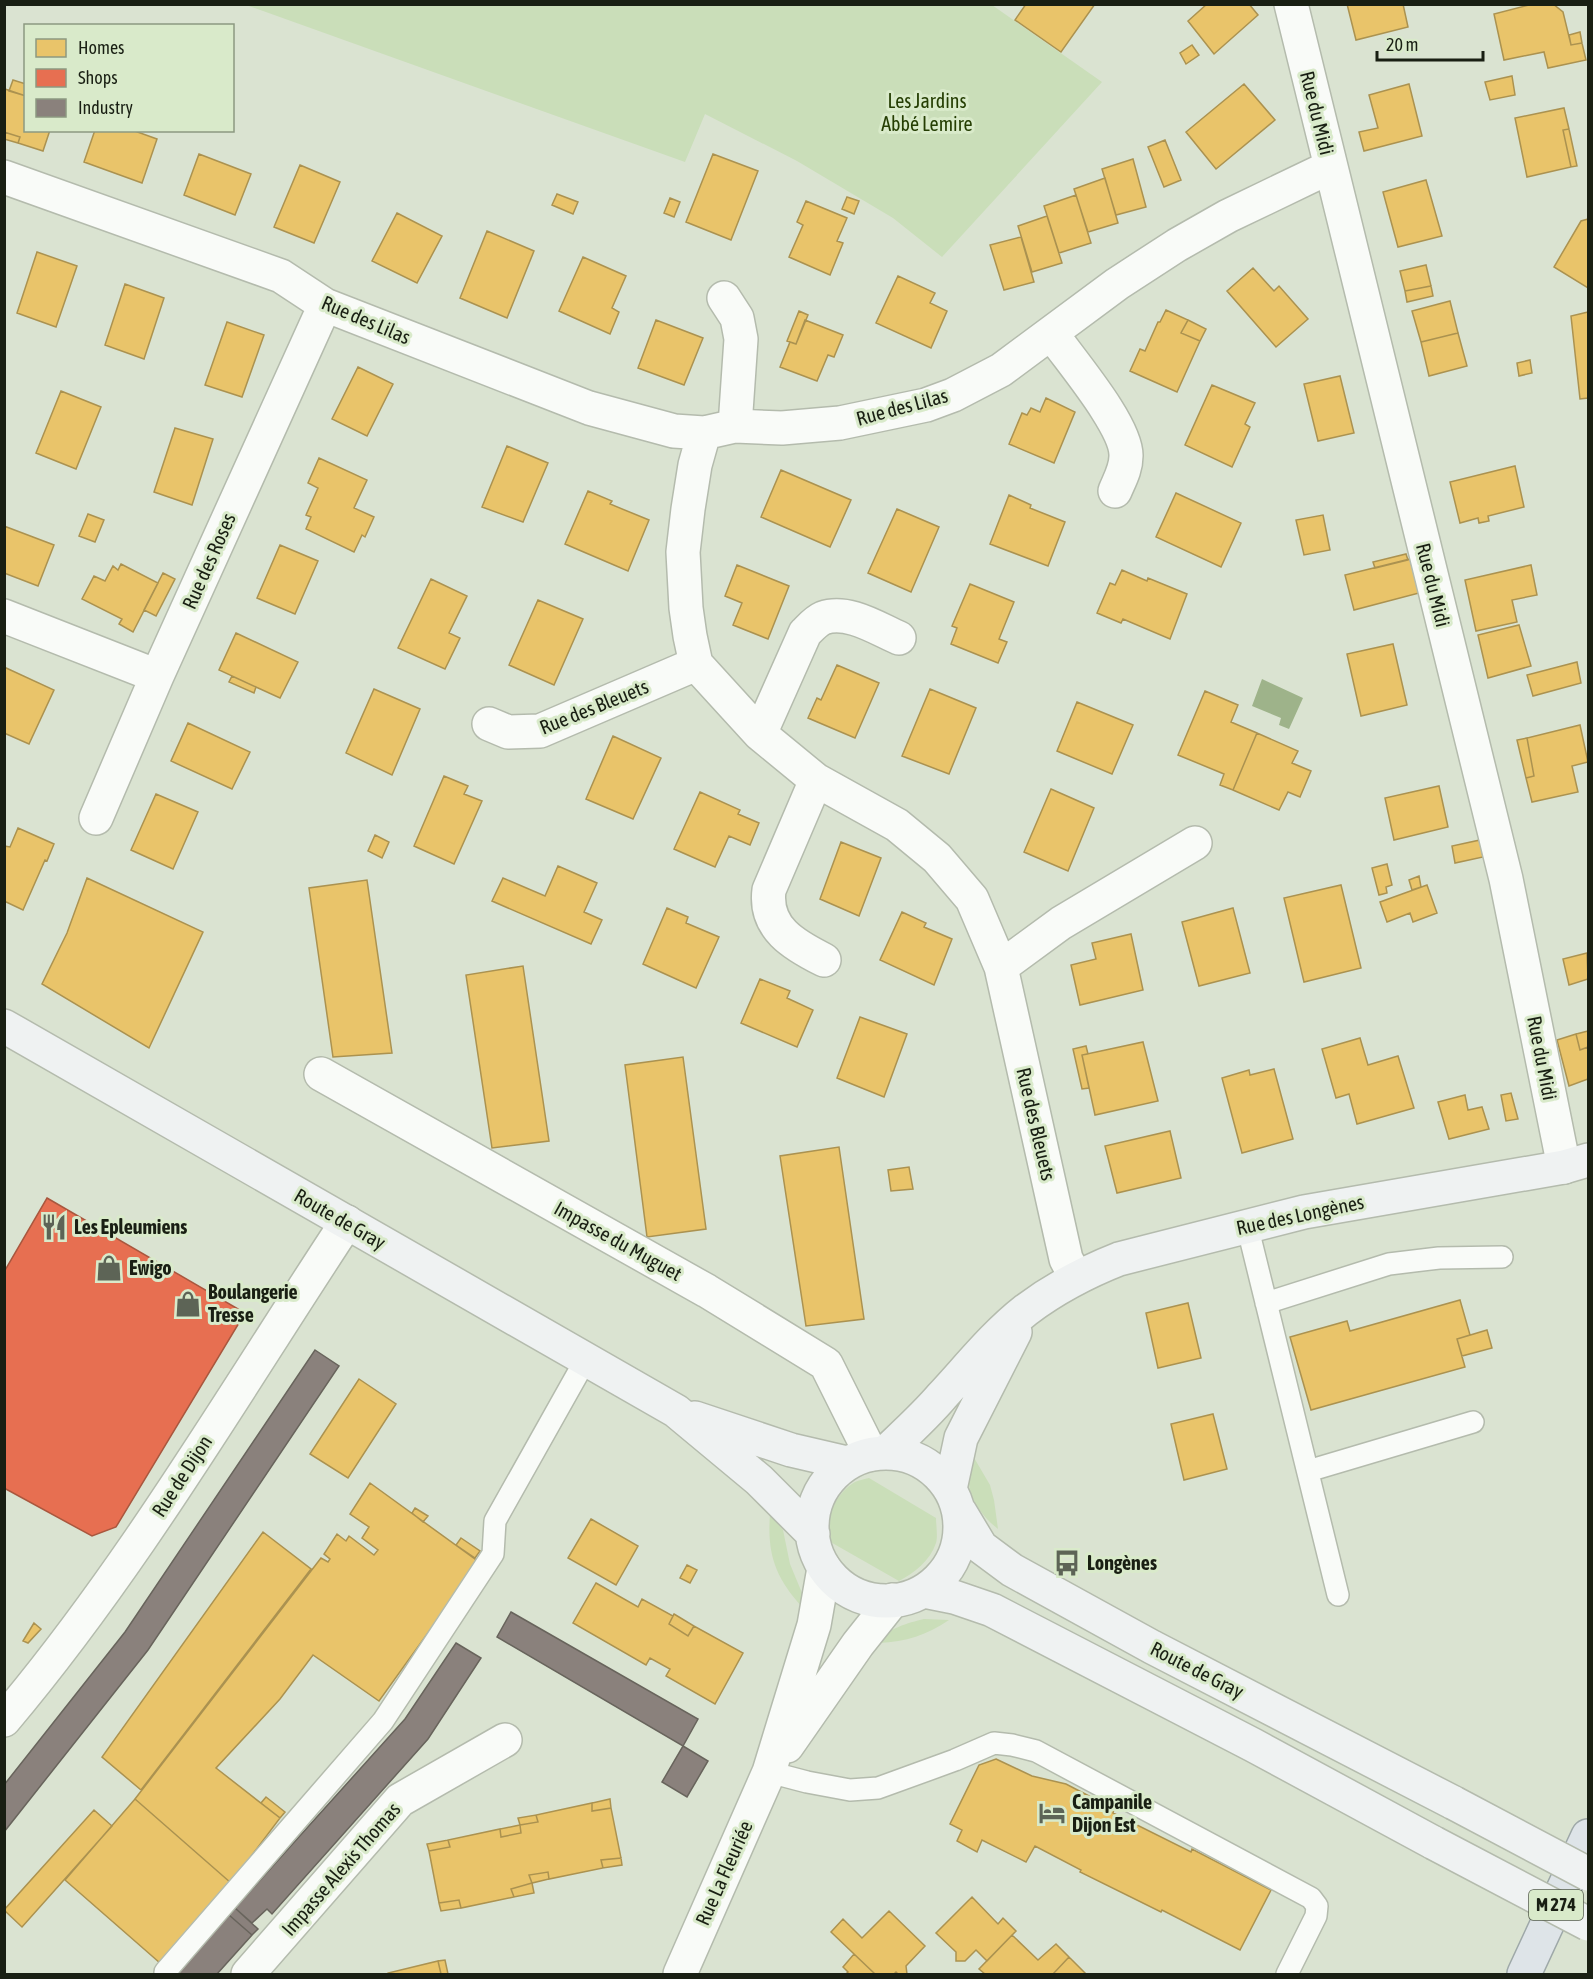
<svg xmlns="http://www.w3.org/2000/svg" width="1593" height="1979" font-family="'Asap Condensed',sans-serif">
<rect width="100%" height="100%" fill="#dae3d1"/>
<path fill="#cadeb9" d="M246,5h746l110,77 -160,175 -49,-39 -96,-57 -92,-47 -20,48z
M973,1456l17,29 4,15 4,29c-13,-10 -27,-27 -29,-44 -1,-10 2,-20 4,-29z
M869,1478l67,40c0,7 2,18 0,25 -6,18 -22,30 -37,38l-72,-41c-6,-18 11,-49 28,-58 4,-2 10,-3 14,-4z
M770,1514l13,16 7,34 12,29v14c-27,-30 -35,-53 -32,-93z
M924,1619l25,1c-22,15 -43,22 -70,23 8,-15 29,-20 45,-24z"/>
<path fill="#9eb38a" d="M1262,679l41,19 -14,31 -10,-4 2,-7 -29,-12z"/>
<path fill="#e9c46a" stroke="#ab9250" stroke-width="1.5" d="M1026,4h69l-34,48 -46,-32z
M1207,4h42l9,11 -44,39 -26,-33z
M1347,4h56l5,23 -52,13z
M1533,4h20l10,8 8,33 11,-2 4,17 -38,8 -4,-16 -40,8 -10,-46z
M1580,32l2,11 -11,2 -2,-10z
M1192,45l7,10 -13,9 -6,-11z
M1512,76l3,19 -25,5 -5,-18z
M13,80l13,4v12l-17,-5z
M1244,84l31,36 -59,49 -30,-37z
M1409,84l13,52 -58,15 -5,-19 19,-4 -9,-33z
M5,89l21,7v34h24l-7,21 -25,-8 2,-6 -16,-5z
M1564,108l5,21 -6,1 8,37 -44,10 -12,-59z
M1569,129l8,37 -6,1 -8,-37z
M95,130h37l25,9 -15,44 -58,-21z
M4,132l16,5 -2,6 -14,-4z
M1165,140l16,40 -17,7 -16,-40z
M199,154l52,20 -16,41 -51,-20z
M713,154l45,17 -27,69 -45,-18z
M1133,159l13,48 -30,8 -14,-46z
M300,165l40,17 -26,61 -40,-16z
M1105,178l13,45 -30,9 -14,-43z
M1426,180l16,56 -44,11 -15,-55z
M557,194l21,8 -5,12 -21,-9z
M1076,195l15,48 -32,10 -15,-47z
M847,197l12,4 -5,13 -12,-5z
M670,198l10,4 -6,15 -10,-4z
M806,201l41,17 -10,23 6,2 -13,32 -41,-18 14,-32 -6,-3z
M397,213l45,23 -25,47 -45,-22z
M1047,216l15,47 -30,9 -14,-46z
M1588,219v69l-34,-21 27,-46z
M487,231l47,20 -27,67 -47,-20z
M1021,237l13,45 -30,8 -14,-45z
M37,252l40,14 -21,61 -39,-14z
M583,257l43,19 -14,32 7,4 -9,22 -51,-23z
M1426,265l5,21 -26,5 -5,-20z
M1253,268l21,23 5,-5 29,33 -32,28 -49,-56z
M898,276l37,17 -5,10 17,8 -16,37 -55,-25z
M125,284l39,14 -20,61 -39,-14z
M1431,286l2,10 -26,6 -2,-11z
M1450,301l8,32 -37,9 -9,-31z
M1166,310l22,10 -7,13 19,8 -23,51 -47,-21 10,-22 5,2 13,-29h2z
M799,311l9,4 -12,29 -9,-3z
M1588,312v86l-8,1 -9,-83z
M656,320l47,18 -19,47 -46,-17z
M805,320l38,15 -9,22 -6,-2 -11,26 -37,-14 10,-25 6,2z
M1188,320l18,9 -6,12 -19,-8z
M227,322l37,13 -22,62 -37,-12z
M1458,333l9,33 -38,10 -8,-34z
M1530,360l2,13 -13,3 -2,-13z
M358,367l35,17 -26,52 -35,-17z
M1340,376l14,57 -36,8 -14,-57z
M1212,385l43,18 -10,21 5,3 -18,40 -47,-22z
M61,391l40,16 -25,62 -40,-16z
M1046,398l29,14 -21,51 -45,-19 13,-31 5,2 4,-7 9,4z
M175,428l38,11 -21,66 -38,-13z
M507,446l41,17 -25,59 -41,-15z
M319,458l48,22 -13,28 20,9 -9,20 -3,-2 -8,17 -48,-23 5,-12 -5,-2 12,-27 -10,-5z
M1515,466l9,41 -36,9 1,5 -10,2 -1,-5 -18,5 -10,-41z
M781,470l70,30 -21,47 -69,-30z
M588,491l24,10 -2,3 39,16 -21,51 -63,-27z
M1176,493l65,30 -20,44 -65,-30z
M1009,495l22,10 -1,3 35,14 -17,44 -58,-22z
M897,509l42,18 -28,65 -43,-19z
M88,514l16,6 -9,22 -16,-6z
M1323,515l7,35 -26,5 -8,-35z
M4,526l50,19 -16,41 -34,-13z
M280,545l38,16 -23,53 -38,-16z
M1406,554l2,6 -33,8 -2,-6z
M1410,559l9,34 -65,17 -9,-35z
M121,564l37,19 -25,49 -14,-8 3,-5 -40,-20 12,-23 11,5 8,-15 5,4z
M737,565l52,21 -21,53 -35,-14 9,-22 -17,-7z
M1531,565l6,30 -25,5 5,22 -41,9 -11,-51z
M1122,570l25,11 1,-3 39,16 -17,45 -47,-20 -2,4 -24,-10 13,-30 5,2z
M163,573l12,6 -19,37 -12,-6z
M431,579l36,17 -18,37 11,5 -15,31 -47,-21z
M970,584l44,18 -15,37 8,3 -9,21 -47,-19 6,-16 -5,-2z
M538,600l45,19 -29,66 -45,-20z
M1519,625l12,41 -43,12 -10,-43z
M236,633l62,29 -18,36 -61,-28z
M1393,644l14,61 -46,11 -14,-62z
M1577,662l4,21 -48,13 -6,-21z
M837,665l42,18 -24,55 -47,-20 9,-20 4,2z
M4,667l50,23 -25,54 -25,-11z
M232,676l24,11 -2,6 -25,-11z
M374,689l46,20 -28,66 -46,-22z
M930,689l46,19 -27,66 -47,-18z
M1205,691l33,14 -7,17 26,11 -24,57 -13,-5 4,-11 -46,-19z
M1077,702l56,23 -21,49 -55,-23z
M188,723l62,29 -18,37 -61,-28z
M1580,725l8,37 -16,4 6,26 -46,10 -6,-24 8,-2 -7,-38z
M1257,733l41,18 -6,12 19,8 -11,26 -12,-5 -9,18 -46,-20z
M613,736l48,22 -28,61 -47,-20z
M1527,738l7,38 -8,2 -9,-38z
M444,776l24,10 -4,8 18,7 -28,63 -40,-18z
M1439,786l9,41 -54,13 -9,-42z
M1051,789l43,19 -26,63 -44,-19z
M700,792l40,18 -2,4 21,9 -9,22 -21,-9 -14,31 -41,-18z
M156,794l42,18 -25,57 -42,-19z
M18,828l36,16 -7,17 -2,-1 -22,50 -19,-9v-55l6,1z
M375,835l14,7 -7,16 -14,-7z
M1480,840l3,17 -28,6 -3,-17z
M841,842l40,16 -22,58 -39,-17z
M1387,864l5,21 -6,2 1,6 -8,2 -7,-27z
M558,866l39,17 -13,29 18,8 -11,24 -99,-43 11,-23 42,18z
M1419,876l2,11 -9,3 -3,-10z
M87,878l116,54 -54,116 -107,-64 25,-51z
M367,880l25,173 -59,4 -24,-169z
M1341,885l20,83 -57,14 -20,-84z
M1427,885l10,28 -24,9 -3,-9 -23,9 -7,-20z
M667,908l21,9 -2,6 33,14 -23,51 -53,-24z
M1233,908l17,65 -51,13 -17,-64z
M902,912l24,11 -2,4 28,12 -18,46 -54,-25z
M1131,934l12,56 -63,15 -9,-40 25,-6 -4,-16z
M1587,953l1,26 -19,6 -6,-26z
M523,966l26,175 -57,7 -26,-173z
M760,979l30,12 -3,7 26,12 -16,37 -56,-24z
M860,1017l47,17 -23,63 -47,-19z
M1588,1031v16l-8,3 -4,-16z
M1576,1034l4,16 8,-3v32l-19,7 -12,-46z
M1360,1038l8,27 30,-9 16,52 -57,16 -8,-30 -13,4 -14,-49z
M1143,1042l15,59 -63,14 -13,-60z
M1086,1046l2,8 -6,1 7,33 -7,1 -9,-40z
M683,1057l23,172 -59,8 -22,-172z
M1274,1069l19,70 -51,14 -20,-75 27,-8 1,5z
M1511,1093l7,26 -12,2 -5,-26z
M1465,1095l3,15 14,-3 7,22 -40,10 -11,-37z
M1170,1131l11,47 -64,15 -12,-47z
M839,1147l25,172 -58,7 -26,-170z
M909,1167l4,22 -22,2 -3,-21z
M1460,1300l10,35 -13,4 8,28 -154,43 -21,-73 57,-16 3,10z
M1188,1303l13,55 -43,10 -12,-55z
M1487,1330l5,18 -30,8 -5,-17z
M359,1379l37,25 -48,74 -38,-24z
M1213,1414l14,55 -43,11 -13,-56z
M370,1483l109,79 -100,139 -66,-46 -33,44 -64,69 64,50 -49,65 -96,-84 186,-241 7,4 2,-3 -6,-5 13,-20 9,7 3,-5 25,19 4,-5 -16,-12 7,-11 -19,-13z
M415,1508l13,8 -5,6 -11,-9z
M591,1519l47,27 -22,39 -48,-27z
M263,1532l48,37 -170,221 -39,-33z
M461,1538l19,13 -5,7 -19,-13z
M687,1565l10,5 -7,13 -10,-5z
M596,1583l42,24 4,-8 31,17 -4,8 19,12 6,-10 49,27 -28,51 -49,-28 4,-7 -20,-11 -4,7 -73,-42z
M674,1614l20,12 -6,10 -19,-12z
M34,1623l7,6 -13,14 -5,-2z
M996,1759l36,17 34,8 48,25 -1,4 78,39 1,-3 79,41 -31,60 -78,-40 -1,2 -81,-40 1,-2 -46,-24 -9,16 -44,-22 -5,12 -20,-11 5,-11 -12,-6 29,-59z
M266,1797l19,15 -5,6 -19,-15z
M135,1799l96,84 -71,80 -95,-83z
M610,1799l1,9 -19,3v-8z
M592,1803v8l19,-3 10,50 -20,2 2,8 -54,11 -1,-7 -19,3 3,8 -21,6 3,8 -53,11 -2,-8 -20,3 -10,-52 21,-4 -2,-7 52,-11 1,8 20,-4 -1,-8 18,-3 -2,-7z
M94,1810l18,16 -90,101 -18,-17z
M536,1815l2,7 -18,3 -2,-7z
M520,1825l1,8 -20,4 -1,-8z
M448,1840l2,7 -21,4 -2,-7z
M621,1858l1,7 -19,3 -2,-8z
M548,1872l1,7 -17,4 -3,-8z
M532,1883l2,10 -20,4 -3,-8z
M972,1897l26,27 5,-6 13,13 -29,30 -11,-11 -11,11h-9v-9l-20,-19z
M459,1900l2,8 -20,3 -2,-8z
M889,1911l36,35 -19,20 1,8h-9l-2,-2 -2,2h-19l-44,-42 12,-13 19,19z
M1012,1935l26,25 18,-16 13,13 -16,17h-68l-6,-5z
M854,1954l21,20h-29l2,-2 -5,-5z
M1069,1957l17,17h-33z
M445,1960l3,14h-7l-3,-13z
M438,1961l3,13h-53v-1z"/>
<path fill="#e76f51" stroke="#a9573e" stroke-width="1.5" d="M47,1198l198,115 -129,214 -24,9 -88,-48v-216z"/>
<path fill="#8a817c" stroke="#68645c" stroke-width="1.5" d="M315,1350l24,16 -191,284 -144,182v-47l121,-153z
M511,1612l187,107 -15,27 -186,-109z
M456,1643l25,15 -53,81 -156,175 -5,-5 -15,14 -17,-15 170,-189z
M683,1746l25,15 -21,36 -25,-15z
M235,1908l23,21 -6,6 -23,-20z
M229,1915l23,20 -35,39h-40z"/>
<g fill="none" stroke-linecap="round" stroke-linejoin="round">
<g stroke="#b4bbad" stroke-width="24">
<path id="service" d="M1247,1225l91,370
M1266,1303l123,-39 50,-6 63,-1
M1308,1471l165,-49
M769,1772l38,10 43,8 28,-2 77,-28 39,-17 18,2 24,6 275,147 6,8 -1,10 -29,58
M165,1972l218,-251 110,-167 2,-33 91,-162"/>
</g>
<g stroke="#b4bbad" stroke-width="36">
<path id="minor" d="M1291,4l215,875 58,288
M4,177l277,99 44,29 264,103 85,23 30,2 31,-7 47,2 58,-5 86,-18 27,-10 48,-25 116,-86 60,-39 51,-29 102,-49
M724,298l13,20 4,21 -6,87
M1052,334c18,26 75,92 74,122 0,13 -6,23 -11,35
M704,433l-9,32 -7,44 -5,43 3,56 4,28 6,28 64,70
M4,616l153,60
M489,724l19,8 32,-1 156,-67
M816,780l-56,-46 45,-101c6,-6 11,-12 18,-15 25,-9 55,11 76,20
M96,818l61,-142 168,-371
M824,960c-30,-15 -60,-32 -55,-70l47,-110 81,45 40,33 35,41 29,68
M321,1074l386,217 119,73 45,90
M1076,1278l-10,-19 -65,-292 60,-44 134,-80
M4,1720c130,-154 232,-330 343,-498
M248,1974l152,-174 105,-60"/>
</g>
<g stroke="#b4bbad" stroke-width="36">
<path id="tertiary" d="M787,1746l71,-102 35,-44
M680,1974l89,-202 45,-147 10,-57"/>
</g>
<g stroke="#b4bbad" stroke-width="36">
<path id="secondary" d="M4,1026l672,385 83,69 54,54
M695,1418l96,32 56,13
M886,1452c19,-18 39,-36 56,-56 27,-29 52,-61 84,-86 28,-21 60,-38 93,-51l185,-47 260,-45 24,-7
M812 1527a74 74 0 1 1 148 0a74 74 0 1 1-148 0Z
M950,1489l11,-51 54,-106
M960,1512l21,35 31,23 140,77 302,156
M924,1591l30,6 38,13 261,135 181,98"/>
</g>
<g stroke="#9ea8a8" stroke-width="36">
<path id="trunk" d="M1524,1974l64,-138"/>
</g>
<use href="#service" stroke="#f9fbf8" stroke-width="21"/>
<use href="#minor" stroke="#f9fbf8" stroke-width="33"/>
<use href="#tertiary" stroke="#f9fbf8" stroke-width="33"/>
<use href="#secondary" stroke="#eff2f2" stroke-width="33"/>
<use href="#trunk" stroke="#dee4e8" stroke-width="33"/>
<g stroke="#b4bbad" stroke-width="36" stroke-linecap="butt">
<path id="secondary-bridge" d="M1454,1803l134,71
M1434,1843l154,81"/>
</g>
<use href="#secondary-bridge" stroke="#eff2f2" stroke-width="33"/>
</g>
<defs>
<g id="restaurant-bare" transform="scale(2.07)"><path d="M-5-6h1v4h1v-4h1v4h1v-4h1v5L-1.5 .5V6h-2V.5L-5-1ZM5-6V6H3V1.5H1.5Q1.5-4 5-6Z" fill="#5d6456" stroke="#d9eaca" stroke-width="2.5" paint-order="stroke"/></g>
<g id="shop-bare" transform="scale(2.07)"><path d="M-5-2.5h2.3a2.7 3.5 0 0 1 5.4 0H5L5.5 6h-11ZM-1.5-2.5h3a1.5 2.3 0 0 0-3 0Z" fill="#5d6456" stroke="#d9eaca" stroke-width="2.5" paint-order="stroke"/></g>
<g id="bus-bare" transform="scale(2.07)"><path d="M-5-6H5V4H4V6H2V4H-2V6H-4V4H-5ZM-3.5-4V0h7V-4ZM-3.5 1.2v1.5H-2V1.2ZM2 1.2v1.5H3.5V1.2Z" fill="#5d6456" stroke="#d9eaca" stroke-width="2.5" paint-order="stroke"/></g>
<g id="hotel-bare" transform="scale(2.07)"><path d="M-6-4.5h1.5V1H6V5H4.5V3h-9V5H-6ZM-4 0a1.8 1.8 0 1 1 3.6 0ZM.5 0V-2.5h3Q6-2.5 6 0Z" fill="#5d6456" stroke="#d9eaca" stroke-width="2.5" paint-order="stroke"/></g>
</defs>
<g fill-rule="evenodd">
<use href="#restaurant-bare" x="54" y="1227"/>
<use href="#shop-bare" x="109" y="1268"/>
<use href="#shop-bare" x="188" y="1304"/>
<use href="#bus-bare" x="1067" y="1563"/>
<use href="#hotel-bare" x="1052" y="1813"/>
</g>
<g text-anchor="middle" stroke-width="6" stroke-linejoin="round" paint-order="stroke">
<rect fill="#d9eaca" stroke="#535c4a" stroke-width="1.5" x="1529" y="1890" width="54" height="30" rx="4.5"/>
<g font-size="18" font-weight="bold" fill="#191f13">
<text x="1556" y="1911">M 274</text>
</g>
<g font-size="20" fill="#253e03" stroke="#d9eaca">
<text x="927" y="108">Les Jardins<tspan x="927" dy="23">Abbé Lemire</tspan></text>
</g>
<g font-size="20" fill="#191f13" stroke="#d9eaca">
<text transform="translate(1317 113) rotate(76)" y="7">Rue du Midi</text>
<text transform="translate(366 320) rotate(23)" y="7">Rue des Lilas</text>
<text transform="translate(902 407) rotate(-15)" y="7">Rue des Lilas</text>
<text transform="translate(209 561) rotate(-66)" y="7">Rue des Roses</text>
<text transform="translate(1433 585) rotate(76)" y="7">Rue du Midi</text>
<text transform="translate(594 707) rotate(-22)" y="7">Rue des Bleuets</text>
<text transform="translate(1542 1058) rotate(79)" y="7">Rue du Midi</text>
<text transform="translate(1036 1124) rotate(77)" y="7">Rue des Bleuets</text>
<text transform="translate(1300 1215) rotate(-12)" y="7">Rue des Longènes</text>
<text transform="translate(340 1219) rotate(30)" y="7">Route de Gray</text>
<text transform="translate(618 1241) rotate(29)" y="7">Impasse du Muguet</text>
<text transform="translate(182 1476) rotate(-57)" y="7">Rue de Dijon</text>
<text transform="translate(1197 1670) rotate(27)" y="7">Route de Gray</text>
<text transform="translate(341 1869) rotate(-49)" y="7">Impasse Alexis Thomas</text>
<text transform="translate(724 1873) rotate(-66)" y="7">Rue La Fleuriée</text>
</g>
<g font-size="20" font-weight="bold" fill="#191f13" stroke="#d9eaca" text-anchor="start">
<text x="74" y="1234">Les Epleumiens</text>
<text x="129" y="1275">Ewigo</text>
<text x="208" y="1299">Boulangerie<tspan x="208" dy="23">Tresse</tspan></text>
<text x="1087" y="1570">Longènes</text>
<text x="1072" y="1809">Campanile<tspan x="1072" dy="23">Dijon Est</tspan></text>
</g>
</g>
<rect width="1593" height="1979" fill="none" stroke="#191f13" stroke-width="12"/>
<rect x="24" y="24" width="210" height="108" fill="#d9eaca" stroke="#8c9981" stroke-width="1.5"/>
<rect x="36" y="39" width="30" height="18" fill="#e9c46a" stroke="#8c9981" stroke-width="1.5"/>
<text x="78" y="54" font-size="18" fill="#191f13">Homes</text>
<rect x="36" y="69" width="30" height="18" fill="#e76f51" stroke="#8c9981" stroke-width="1.5"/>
<text x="78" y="84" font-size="18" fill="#191f13">Shops</text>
<rect x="36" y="99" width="30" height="18" fill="#8a817c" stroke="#8c9981" stroke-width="1.5"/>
<text x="78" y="114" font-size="18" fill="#191f13">Industry</text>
<path d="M1377 51v9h106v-9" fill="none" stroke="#191f13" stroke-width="3"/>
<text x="1386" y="51" font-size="18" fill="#191f13" stroke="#d9eaca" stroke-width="4.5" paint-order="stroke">20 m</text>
</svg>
